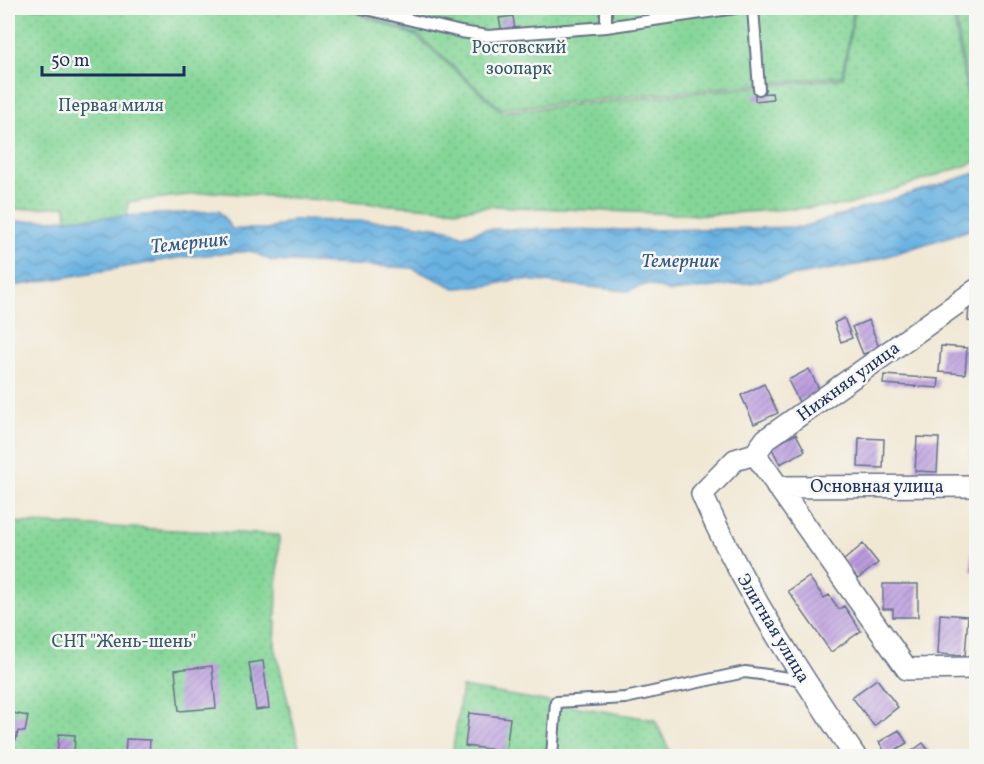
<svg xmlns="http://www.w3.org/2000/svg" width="984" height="764" font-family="Vollkorn,serif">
<defs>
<pattern id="park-dots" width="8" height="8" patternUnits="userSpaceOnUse" patternTransform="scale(1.5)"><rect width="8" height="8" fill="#84d697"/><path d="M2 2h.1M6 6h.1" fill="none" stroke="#71b885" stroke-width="1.8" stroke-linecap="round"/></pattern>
<pattern id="water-waves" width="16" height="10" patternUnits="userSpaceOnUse" patternTransform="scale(1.5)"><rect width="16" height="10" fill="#69b2e1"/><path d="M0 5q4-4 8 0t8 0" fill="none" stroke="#5691ba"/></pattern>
<pattern id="building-hatch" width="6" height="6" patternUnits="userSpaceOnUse" patternTransform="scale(1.5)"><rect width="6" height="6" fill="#bb9cdf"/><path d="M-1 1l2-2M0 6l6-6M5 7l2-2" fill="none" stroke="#9780b8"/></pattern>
</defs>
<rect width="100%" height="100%" fill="#f6f6f2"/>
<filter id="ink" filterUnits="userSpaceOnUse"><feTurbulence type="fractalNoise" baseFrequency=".0167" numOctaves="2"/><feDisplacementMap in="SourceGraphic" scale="12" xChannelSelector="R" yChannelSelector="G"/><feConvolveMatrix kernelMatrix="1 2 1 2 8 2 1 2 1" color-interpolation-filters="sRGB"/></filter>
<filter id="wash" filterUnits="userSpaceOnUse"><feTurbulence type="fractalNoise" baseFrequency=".008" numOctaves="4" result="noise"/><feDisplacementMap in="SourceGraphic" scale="24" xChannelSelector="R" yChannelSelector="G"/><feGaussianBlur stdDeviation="1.35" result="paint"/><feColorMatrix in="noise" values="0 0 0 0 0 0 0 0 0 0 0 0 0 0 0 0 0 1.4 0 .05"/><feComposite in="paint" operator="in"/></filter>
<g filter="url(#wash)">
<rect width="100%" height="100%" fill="#f1e8d4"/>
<path fill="url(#park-dots)" stroke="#50827a" stroke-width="1.5" d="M8,8h334l74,28 86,76 341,-34 12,-70h97l24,140v14l-127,43 -147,10 -210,-9 -32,4 -246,-18 -86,10 -1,20 -60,2 -1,-18 -58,4z
M348,8h506l-12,68 -341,33 -83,-74z
M954,8h22v130z
M8,522l271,13 -4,112 26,109h-293z
M462,687l193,33 17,36h-220z"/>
<path fill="url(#water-waves)" stroke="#4270a0" stroke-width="1.5" d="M976,173v55l-114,36 -107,18 -84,10 -23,-8 -21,7 -109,-12 -31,7 -32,2 -43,-20 -140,-7 -21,-10 -68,6 -175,30v-65l211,-11 13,18h37l24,-9 106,2 49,7 15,7 21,-7 164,1 154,-3z"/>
<g id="blocks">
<path fill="url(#building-hatch)" d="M513,16l2,14 -13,2 -3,-14z
M772,93l1,6 -18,2v-7z
M969,303l7,1v18l-8,-1z
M844,318l8,20 -11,4 -7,-19z
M869,320l10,28 -16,6 -11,-27z
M974,336h2v37h-5z
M941,346l26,2 -2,26 -26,-2z
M809,369l11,22 -21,11 -11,-22z
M884,375l55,4 -1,9 -55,-4z
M764,384l14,29 -24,11 -13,-29z
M796,434l9,17 -25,13 -9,-17z
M917,437l22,1 -2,34 -22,-1z
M859,438l25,1 -1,29 -25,-1z
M971,439h5v22h-6z
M863,544l15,19 -20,16 -15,-18z
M972,544h4v28l-5,-1z
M809,577l15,21 5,-3 10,14 5,-3 17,25 -30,21 -43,-61z
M883,584h35v33h-25v-8h-10z
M940,614l28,2 -3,40 -27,-2z
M263,661l6,47 -13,2 -7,-47z
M212,666l4,42 -37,3 -4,-41z
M877,679l21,28 -24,19 -22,-29z
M8,712l20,4 -3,16 -7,-1 -2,9 -8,-1z
M469,713l41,5 -4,33 -41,-5z
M899,730l8,13 -20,12 -8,-13z
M59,734l16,1 -1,21h-17z
M126,739l24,1 -1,16h-24z
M923,743l10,13h-28z"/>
</g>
</g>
<g filter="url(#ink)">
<use href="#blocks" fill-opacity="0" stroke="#667087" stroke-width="1.5"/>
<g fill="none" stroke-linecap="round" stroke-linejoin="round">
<g stroke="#667087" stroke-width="14">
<path id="service" d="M362,8l99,24 27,4 118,-9 129,-19
M606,8v19
M753,8l6,81
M552,756l4,-54 69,-4 120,-26 59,8"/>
</g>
<g stroke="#667087" stroke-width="24">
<path id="minor" d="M976,290l-210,149 -11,15 152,215 69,-1
M755,454l-20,6 -33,34c40,93 97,178 153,262
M777,487l199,-1"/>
</g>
<use href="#service" stroke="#fff" stroke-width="10"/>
<use href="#minor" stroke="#fff" stroke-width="21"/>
</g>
</g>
<g text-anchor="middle" stroke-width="5" stroke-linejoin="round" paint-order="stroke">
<g font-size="18" fill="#35596c" stroke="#f6f6f2">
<text x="519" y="53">Ростовский<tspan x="519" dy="21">зоопарк</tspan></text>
<text x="111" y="111">Первая миля</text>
<text x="124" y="647">СНТ "Жень-шень"</text>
</g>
<g font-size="18" fill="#1b2f5e" stroke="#f6f6f2">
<text transform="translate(848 381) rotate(-36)" y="6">Нижняя улица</text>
<text x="877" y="492">Основная улица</text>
<text transform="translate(774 628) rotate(59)" y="6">Элитная улица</text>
</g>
<g font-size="20" font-style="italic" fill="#325685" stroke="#f6f6f2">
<text transform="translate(189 242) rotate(-6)" y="7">Темерник</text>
<text x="680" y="267">Темерник</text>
</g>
</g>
<rect width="984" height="764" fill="none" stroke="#f6f6f2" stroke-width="30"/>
<path d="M42 66v9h142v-9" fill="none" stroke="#1b2f5e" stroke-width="3"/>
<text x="51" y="66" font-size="18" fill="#1b2f5e" stroke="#f6f6f2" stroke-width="4.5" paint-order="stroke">50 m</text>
</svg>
